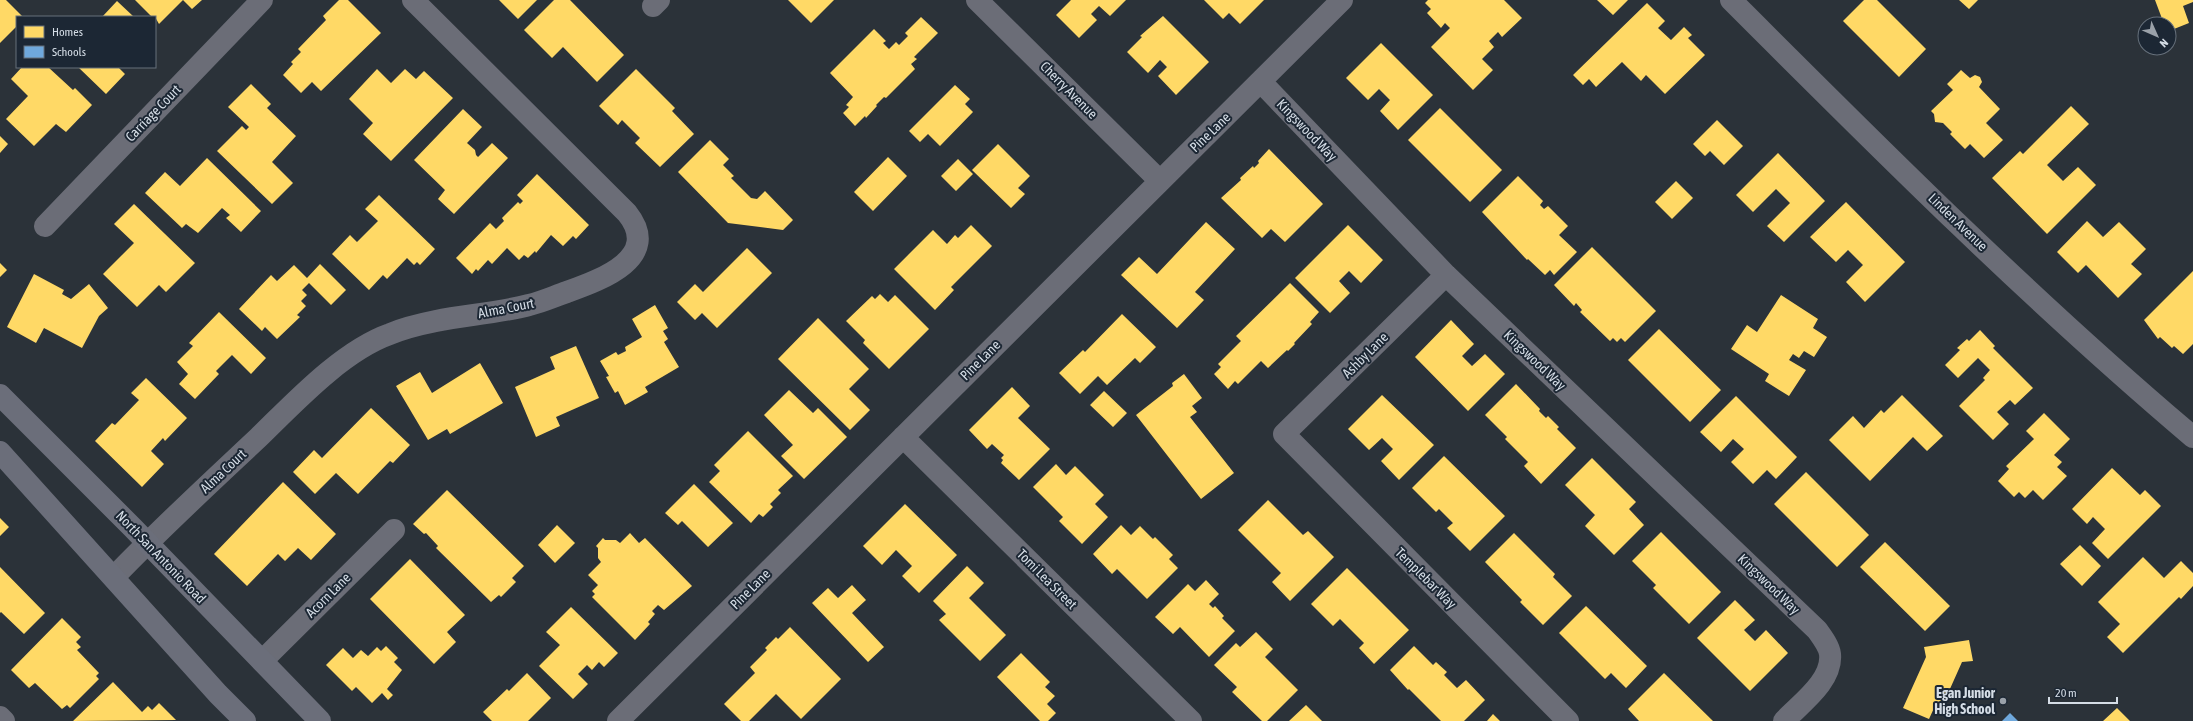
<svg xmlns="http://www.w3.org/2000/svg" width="2193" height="721" font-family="'Asap Condensed',sans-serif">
<rect width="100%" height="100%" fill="#2b3239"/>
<path fill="#ffd966" d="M0,0h6l17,17h-6v9l-17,17z
M135,0h48l-24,24 -4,-7h-3z
M183,0h19l-10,9z
M339,0h9l33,33 -60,58 -9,-9 -11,11 -18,-18 10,-11 -2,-2 10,-10 -3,-3 28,-29 -3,-4z
M499,0h38l-19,19z
M554,0h16l54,55 -27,27 -34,-35 -11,11 -28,-28z
M788,0h46l-23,23z
M1071,0h55l-16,16 -11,-10 -8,8 6,6 -18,18 -23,-23z
M1204,0h60l-24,24 -11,-11 -6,6z
M1428,0h76l18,18 -20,19 -4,-5 -9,9 5,6 -12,12 11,11 -20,20 -42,-43 19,-19 -5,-5 -4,5 -14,-15 4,-4 -6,-6z
M1597,0h31l-15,15z
M1864,0h13l49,49 -27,28 -56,-56z
M1959,0h19l-9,9z
M2155,0h38v2l-10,4 6,17 -20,8v-7h-5z
M117,1l17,16h-32z
M1647,3l18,18 -7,7 13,12 13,-13 8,8 -4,3 17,17 -40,39 -19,-19 -5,6 -19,-19 -26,25 -7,-8 -6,6 -10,-10z
M1163,16l46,46 -33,33 -18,-19 9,-9 -7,-7 -12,13 -21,-21 15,-15 -2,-1z
M921,17l17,16 -24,24 3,2 -6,5 4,5 -29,29 -2,-1 -8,8 1,1 -11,12 -1,-2 -10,10 -12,-13 6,-6 -3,-2 7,-8 -23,-24 44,-44 12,12 -3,2 6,6 7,-7 3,3 9,-9 -3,-3z
M1381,43l52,52 -35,35 -18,-19 10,-11 -11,-11 -11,11 -22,-22z
M22,67h26l25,23 2,-2 17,17 -26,27 -10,-8 -22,22 -28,-27 22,-23 -17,-17z
M78,67h40l7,7 -19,20z
M377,69l14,14 14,-14 11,10 8,-8 29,27 -62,63 -28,-27 10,-11 -24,-24z
M636,69l39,39 -3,3 22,23 -34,33 -25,-24 5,-5 -18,-18 -4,5 -19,-19z
M1961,70l9,8 5,-3 5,2 2,5 -3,5 21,22 -14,14 17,17 -19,18 -14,-14 -5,5 -15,-15 2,-2 -9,-9 -8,-1 -1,-8 -3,-3 22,-21 -6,-6z
M251,84l20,20 -4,4 29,28 -24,26 21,21 -21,21 -55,-53 25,-25 4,4 3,-3 -21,-20z
M955,85l15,14 -5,5 8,8 -33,34 -12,-12 -8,8 -11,-11z
M2071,106l18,18 -42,41 16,16 15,-14 18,18 -49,49 -55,-56 28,-27 3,3z
M1440,108l62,62 -32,32 -62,-62z
M463,109l19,18 -15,16 8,7 1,5 2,2 14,-14 16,15 -54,56 -16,-15 7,-9 -31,-30z
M1717,120l26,26 -19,19 -14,-14 -5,5 -12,-12z
M0,136l8,8 -8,9z
M710,140l19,19 -6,6 11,11 -3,2 20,20 6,1 8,-8 28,29 -10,10 -55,-7 -50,-51z
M998,144l32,32 -12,12 7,6 -14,14 -39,-38z
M1269,149l54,55 -38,38 -14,-13 -9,9 -41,-40 20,-18 -1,-2 13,-12 1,2 5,-5 -1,-2z
M1778,153l47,48 -41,41 -17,-16 23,-23 -14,-14 -23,23 -17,-17z
M888,157l19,19 -34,35 -19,-19z
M207,158l54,53 -20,21 -15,-14 4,-3 -8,-7 -24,25 -12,-9 -4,4 -37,-35 20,-21 15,14z
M958,159l15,15 -17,17 -15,-15z
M537,174l52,51 -13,14 -3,-3 -10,10 -12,-11 -15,18 -1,-2 -7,7 -4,-3 -5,5 -12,-12 -15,16 -4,-4 -10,11 -2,-2 -4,5 -16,-16 34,-35 6,6 8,-8 -2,-3 16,-16 2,2 3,-3 -6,-6z
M1518,176l25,25 -3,4 4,4 4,-3 20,20 -9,9 18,17 -23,23 -4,-5 -5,5 -17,-16 -1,1 -45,-48z
M1676,181l17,17 -21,21 -17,-17z
M379,195l56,54 -15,16 -3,-3 -3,3 -7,-7 -20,21 -4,-4 -14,15 -37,-36 18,-19 7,7 21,-21 -13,-12z
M1846,202l59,60 -40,40 -19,-20 17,-17 -15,-15 -12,12 -26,-25z
M134,204l61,59 -29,29 -7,-7 -22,22 -34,-33 31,-31 -20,-19z
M2087,221l16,16 16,-15 27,27 -15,15 11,10 -24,24 -32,-33 -8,8 -21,-21z
M1206,222l29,27 -40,43 9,8 -27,28 -56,-53 18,-18 18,17z
M971,225l21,21 -41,41 3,3 -19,20 -41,-41 39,-39 14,14 8,-9 3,3z
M1348,225l35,35 -22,23 -12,-12 -10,10 11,12 -20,20 -35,-35z
M1592,247l64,64 -31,31 -4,-4 -4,4 -4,-4 -3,3 -30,-29 2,-2 -6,-7 -2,3 -20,-21z
M747,248l25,25 -55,55 -15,-15 -7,7 -18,-18 18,-18 8,8z
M0,263l7,7 -7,7z
M320,264l26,26 -15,15 -22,-22 -7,7 5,5 -6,6 5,5 -9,9 3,2 -23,22 -12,-12 -3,4 -23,-22 32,-34 6,6 17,-16 13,13z
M2193,271v73l-10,10 -9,-8 -2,2 -12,-11 -2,2 -14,-19z
M34,274l30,16 -2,4 9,5 18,-15 19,24 -9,8 -17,32 -38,-20 -8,15 -29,-16z
M1290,283l29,29 -9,10 2,2 -18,19 1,1 -7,7 -1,-1 -19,18 -7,-7 -23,23 -3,-3 -7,8 -14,-15 7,-7 -3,-3 23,-23 -5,-5z
M880,294l8,8 7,-7 34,34 -40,40 -26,-26 2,-3 -19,-19 26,-25 3,3z
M1781,295l37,24 -5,9 14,9 -13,20 -10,-6 -5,7 -6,-4 -4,6 17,10 -17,26 -24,-15 4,-7 -38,-25 16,-24 10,7z
M655,305l13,23 -5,3 5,8 -4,3 15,25 -34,20 3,5 -23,13 -7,-14 -3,2 -9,-16 3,-1 -9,-15 16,-9 2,3 8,-4 -1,-4 17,-10 -10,-18z
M219,312l47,46 -15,16 -19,-19 -16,16 3,3 -24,25 -16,-15 9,-10 -11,-12 16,-16 -4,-3z
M1122,314l34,33 -16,16 -5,-5 -28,27 -9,-9 -18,18 -21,-21 24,-23 2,2z
M818,318l51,51 -20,20 21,21 -20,20 -72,-71z
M1451,320l23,24 -12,12 10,10 13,-12 20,20 -37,37 -53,-54z
M1659,329l62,61 -31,32 -62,-62z
M1980,330l15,16 -2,2 40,40 -18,17 -5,-5 -13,12 12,12 -16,16 -34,-34 26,-26 -2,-2 7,-8 -12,-12 -20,20 -13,-13 15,-15 -3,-2 10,-9 2,2z
M576,346l23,52 -43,19 4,9 -24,11 -21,-50 40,-18 -5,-12z
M480,363l23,40 -53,31 -3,-5 -19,11 -32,-54 24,-14 12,21z
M1184,374l18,24 -10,8 5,6 -7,5 44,56 -33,26 -65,-84 37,-29 -1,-3z
M146,378l41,40 -22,23 -2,-3 -12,13 13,13 -22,23 -47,-46 17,-18 3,2 24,-25 -8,-7z
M1516,384l24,25 -1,2 7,7 2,-2 11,11 -2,2 19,19 -35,36 -17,-18 4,-4 -23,-23 2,-2 -22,-22z
M1012,387l18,19 -12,12 32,31 -31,31 -18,-17 2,-3 -2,-2 3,-3 -12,-11 -5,5 -18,-19z
M789,390l24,23 5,-5 29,29 -43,42 -23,-23 12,-11 -29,-30z
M1104,391l23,22 -14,14 -23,-22z
M1382,395l52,50 -35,35 -18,-19 12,-12 -11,-11 -13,12 -21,-21z
M1902,395l41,41 -16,15 -14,-14 -43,44 -41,-41 24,-24 11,12 17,-18 3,3z
M1736,396l61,61 -21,22 -9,-9 -14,14 -22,-22 13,-13 -11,-10 -12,13 -21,-20z
M371,408l39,37 -17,18 -3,-2 -32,33 -22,-21 -21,21 -22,-22 21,-22 8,8z
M2044,413l26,26 -16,16 8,7 -5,5 10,9 -24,24 -10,-10 -8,8 -6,-6 -5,5 -16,-16 11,-12 -3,-3 28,-27 -8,-8z
M748,431l45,45 -15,14 3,3 -11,11 3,3 -10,10 -4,-3 -8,9 -42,-41 11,-11 -6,-6z
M1444,456l61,60 -35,35 -23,-23 6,-5 -14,-14 -3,3 -24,-24z
M1592,458l44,44 -7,7 15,16 -30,30 -29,-29 10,-11 -30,-30z
M1056,464l10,11 9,-9 29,29 -9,9 13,13 -26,27 -23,-23 4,-4 -30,-30z
M2112,468l28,27 5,-5 16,16 -53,53 -16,-16 13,-14 -12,-12 -6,7 -15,-15z
M1806,472l63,63 -32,32 -63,-63z
M283,482l53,52 -25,26 -13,-12 -13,13 -7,-7 -31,32 -33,-32z
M694,484l39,39 -25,24 -26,-26 -4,4 -13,-12z
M447,490l77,76 -12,12 4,4 -15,15 -2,-2 -8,7 -55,-54 2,-2 -12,-13 -2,1 -11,-10z
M1268,500l35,35 5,-4 26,26 -44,44 -18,-19 9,-9 -43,-43z
M905,504l52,51 -38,38 -17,-17 10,-10 -16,-16 -14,15 -19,-19z
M0,518l9,9 -9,9z
M557,525l18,18 -20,20 -17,-18z
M1121,525l10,10 9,-9 13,13 2,-2 18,18 -4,4 9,9 -31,31 -30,-30 -5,5 -19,-20z
M1661,532l60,60 -32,32 -36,-36 3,-3 -24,-24z
M630,533l9,10 6,-5 47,48 -28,24 -6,-5 -6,6 3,3 -7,8 2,2 -15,16 -43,-43 3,-3 -3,-3 6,-6 -10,-10 13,-13 -3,-4v-10l-2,-2 7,-8 2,2h11l4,3z
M1514,533l41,41 -2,3 19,19 -29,29 -23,-23 2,-2 -37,-38z
M1885,542l65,64 -25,25 -65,-64z
M2080,545l21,21 -19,20 -22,-22z
M2143,557l21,21 17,-17 12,12v13l-12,13 -2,-2 -56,56 -16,-16 13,-13 -22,-22z
M410,559l55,56 -18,17 9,10 -22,22 -64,-65z
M967,566l17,17 -15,15 37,37 -26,26 -41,-41 7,-6 -13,-13z
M0,567l45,46 -21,21 -23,-22 -1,1z
M1347,568l62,62 -35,34 -15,-16 5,-5 -24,-24 -7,7 -22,-22z
M1206,580l13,14 -10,10 4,4 2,-2 9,10 -2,2 13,13 -26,26 -29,-30 -7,7 -18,-17 33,-33 7,7z
M852,585l14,15 -14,13 32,34 -16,15 -56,-59 16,-15 10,10z
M1735,600l20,20 -11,10 11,11 11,-11 22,23 -38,38 -53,-53z
M1586,606l61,60 -21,22 -15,-15 -6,6 -46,-46z
M571,607l47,46 -14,14 -5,-5 -7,8 -5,-5 -9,9 10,10 -15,15 -34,-33 21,-21 -14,-13z
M62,618l19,19 -5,5 5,5 -4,3 22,23 -3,3 3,3 -29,29 -3,-3 -5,4 -27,-26 -6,5 -18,-18z
M790,627l51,52 -40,40 -25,-25 -27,27h-8l-17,-17 31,-31 -5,-6 17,-17 -2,-2 11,-11 2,2z
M1256,632l17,17 -8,8 33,33 -31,31h-5l-30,-29 5,-5 -23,-22 22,-22 4,4z
M1969,640l4,21 -11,1 -21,47 -6,-3 -6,13 -26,-11 23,-51 -2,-10z
M386,646l12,12 -4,4 8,8 -15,19 6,6 -5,5 -6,-7 -10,10 -16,-16 -4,4 -26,-26 17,-17 10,10 8,-8 7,6 9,-9 4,4z
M1414,646l19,19 3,-3 11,10 -3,3 13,13 9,-8 19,20 -21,21h-23l-32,-32 -1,1 -18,-20z
M1021,653l29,29 -5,5 10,9 -8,8 9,9 -8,8h-8l-43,-44z
M527,673l24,25 -23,23h-36l-9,-9 24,-23 2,2z
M1664,673l49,48h-74l-11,-12z
M113,682l29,30 6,-6 4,4 7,-7 17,17 -103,1z
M1306,705l16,16h-33z
M2117,708l13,13h-27z
M1493,714l7,7h-13z"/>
<path fill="#6fa8dc" d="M2010,713l8,8h-16z"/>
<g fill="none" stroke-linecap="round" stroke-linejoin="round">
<path stroke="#6b6d77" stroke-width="22" d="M977,0l183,181
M1731,0c150,150 300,300 462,437
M653,6l6,-6
M1261,82l185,193 371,355c5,7 12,16 13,24 3,27 -30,50 -46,67
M45,226l217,-226
M1446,275l-162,159 284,287
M903,437l288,284
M114,577c46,-48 95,-93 144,-139 36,-35 84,-87 132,-104 14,-6 31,-10 46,-13 30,-6 63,-8 93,-16 13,-3 26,-9 38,-13 33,-12 96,-34 60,-79l-214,-213
M262,661l132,-131
M0,717l4,4
M618,721l724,-721"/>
<path stroke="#6b6e7a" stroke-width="22" d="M0,395l132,132 188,194
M0,452l218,242 27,27"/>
</g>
<circle fill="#9aa1a9" stroke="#1c2734" stroke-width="1.5" cx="2003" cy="701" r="4"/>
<g text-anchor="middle" stroke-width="4" stroke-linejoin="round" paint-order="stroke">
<g font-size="14" fill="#d5dde6" stroke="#1c2734">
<text transform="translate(1069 90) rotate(45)" y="5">Cherry Avenue</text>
<text transform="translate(153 113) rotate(-46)" y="5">Carriage Court</text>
<text transform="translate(1307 130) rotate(46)" y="5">Kingswood Way</text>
<text transform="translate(1210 132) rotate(-44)" y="5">Pine Lane</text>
<text transform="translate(1958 222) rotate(44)" y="5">Linden Avenue</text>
<text transform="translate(506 308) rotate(-11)" y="5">Alma Court</text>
<text transform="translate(1365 355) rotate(-45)" y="5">Ashby Lane</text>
<text transform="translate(980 360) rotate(-45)" y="5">Pine Lane</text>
<text transform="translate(1535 360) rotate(44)" y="5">Kingswood Way</text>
<text transform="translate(223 471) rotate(-43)" y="5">Alma Court</text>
<text transform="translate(161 557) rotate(46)" y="5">North San Antonio Road</text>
<text transform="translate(1426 578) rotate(45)" y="5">Templebar Way</text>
<text transform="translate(1047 579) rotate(45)" y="5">Tomi Lea Street</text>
<text transform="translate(1769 584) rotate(44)" y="5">Kingswood Way</text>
<text transform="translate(750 589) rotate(-45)" y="5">Pine Lane</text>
<text transform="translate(328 595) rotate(-45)" y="5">Acorn Lane</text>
</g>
<g font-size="14" font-weight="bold" fill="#d5dde6" stroke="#1c2734" text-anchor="end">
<text x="1995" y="698">Egan Junior<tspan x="1995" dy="16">High School</tspan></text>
</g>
</g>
<rect x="16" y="16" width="140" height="52" fill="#1c2734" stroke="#66707b"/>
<rect x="24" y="26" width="20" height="12" fill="#ffd966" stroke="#66707b"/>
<text x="52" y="36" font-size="12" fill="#d5dde6">Homes</text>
<rect x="24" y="46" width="20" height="12" fill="#6fa8dc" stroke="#66707b"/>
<text x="52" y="56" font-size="12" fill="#d5dde6">Schools</text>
<g transform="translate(2157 36) rotate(135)"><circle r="19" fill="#1c2734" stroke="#66707b"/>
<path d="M0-3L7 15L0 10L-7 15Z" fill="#9aa1a9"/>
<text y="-6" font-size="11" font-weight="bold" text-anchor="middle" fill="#d5dde6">N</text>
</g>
<path d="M2049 697v6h68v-6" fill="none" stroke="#d5dde6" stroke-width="2"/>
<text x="2055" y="697" font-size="12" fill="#d5dde6" stroke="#1c2734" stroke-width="3" paint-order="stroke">20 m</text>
</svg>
